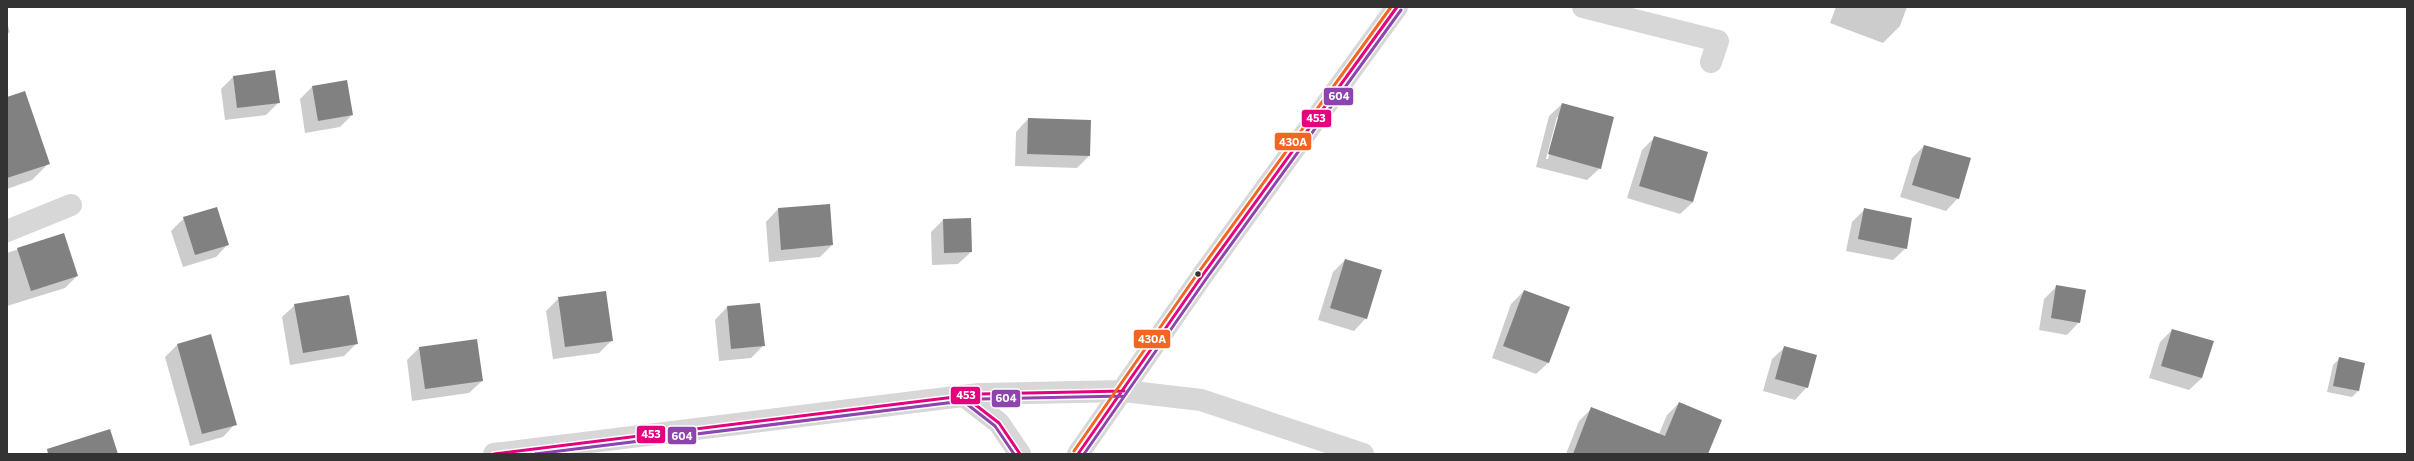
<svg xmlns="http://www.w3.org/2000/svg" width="2414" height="461" font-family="Commissioner,sans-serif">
<rect width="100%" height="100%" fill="#fff"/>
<path fill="#0003" fill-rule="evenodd" d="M1836,7h71l-7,19 -17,17 -53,-20z
M7,23l3,9 -3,2z
M233,77l46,25 -13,13 -41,5 -4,-31z
M312,87l40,28 -12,12 -35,6 -5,-34z
M7,98l42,65 -17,17 -25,9z
M1562,104l38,64 -13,12 -51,-13 13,-51zM1557,117h2l-11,42h-2z
M1028,119l61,37 -12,12 -62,-2 1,-34z
M1654,138l39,64 -13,12 -53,-16 15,-48z
M1924,146l34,52 -12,13 -46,-14 12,-39z
M778,209l54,36 -12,12 -51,5 -3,-40z
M1864,210l42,38 -13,12 -47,-9 6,-29z
M184,218l44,26 -12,13 -33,10 -12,-36z
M943,220l28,32 -13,12 -26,1 -1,-33z
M64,234l13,42 -12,12 -58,18v-53z
M1345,260l21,58 -12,13 -36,-11 15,-48z
M2057,286l22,36 -12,13 -28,-5 5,-31z
M1524,291l25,71 -13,12 -44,-16 19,-54z
M559,298l53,42 -13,13 -46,6 -7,-48z
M759,304l5,41 -13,13 -32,3 -4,-41 12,-13z
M295,305l61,39 -12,12 -54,9 -8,-48z
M2172,330l30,48 -13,12 -40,-12 11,-36z
M177,345l58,79 -12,13 -33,9 -25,-89z
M1785,347l22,40 -12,13 -32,-9 9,-32z
M419,348l63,33 -13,12 -57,8 -5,-41z
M2339,359l19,32 -6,6 -25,-5 6,-27z
M1679,403l27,51h-140l13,-33 13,-13 67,26 8,-19z"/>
<path fill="#818181" d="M275,70l5,33 -43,5 -4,-32z
M347,80l6,35 -35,6 -6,-35z
M25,91l25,73 -43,14v-81z
M1562,103l52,14 -13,52 -53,-15z
M1028,118l63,2 -1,36 -63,-2z
M1654,136l54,16 -15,50 -54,-16z
M1924,145l47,13 -12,41 -47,-14z
M830,204l3,41 -52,5 -3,-42z
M217,207l12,38 -34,10 -12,-38z
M1864,208l48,10 -5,31 -49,-10z
M971,218l1,34 -28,1 -1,-34z
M64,233l14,43 -47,15 -14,-43z
M1345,259l37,11 -15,49 -37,-11z
M2056,285l30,5 -6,33 -29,-5z
M1524,290l46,17 -21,56 -46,-17z
M606,291l7,50 -48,6 -7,-50z
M349,295l9,49 -55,9 -9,-49z
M760,303l5,43 -34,3 -4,-43z
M2172,329l42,12 -12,37 -41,-12z
M211,334l26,91 -35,9 -25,-90z
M477,339l6,42 -58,8 -6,-42z
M1784,346l33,9 -9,33 -33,-9z
M2339,357l26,6 -6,28 -26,-5z
M1679,402l43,18 -14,34h-135l18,-47 74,29z
M110,429l8,25h-70l-1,-5z"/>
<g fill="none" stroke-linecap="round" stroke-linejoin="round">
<path stroke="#d7d7d7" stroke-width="22" d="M1583,7l135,34 -7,21
M7,231l64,-26
M964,396l35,27 21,31
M494,454l485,-60 145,-3 77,9 162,54
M1078,454l124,-178 195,-269"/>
<g stroke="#fff" stroke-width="6">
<path id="bus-1" d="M947,398l17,-2 35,27 21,31
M494,454l485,-60 145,-3
M1078,454l124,-178 195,-269"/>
</g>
<g stroke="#fff" stroke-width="6">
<path id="bus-2" d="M948,403l15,-2 32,25 19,28
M535,454l444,-55 145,-3
M1084,454l122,-175 195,-269"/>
</g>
<g stroke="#fff" stroke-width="6">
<path id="bus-3" d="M1074,451l124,-178 193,-266"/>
</g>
<use href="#bus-1" stroke="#e5007d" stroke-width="3"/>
<use href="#bus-2" stroke="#8e44ad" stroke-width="3"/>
<use href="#bus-3" stroke="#f26522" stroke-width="3"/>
</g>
<circle fill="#333" stroke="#fff" stroke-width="1.5" cx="1198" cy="274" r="3.5"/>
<g stroke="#fff" stroke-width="1.5">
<rect x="1323" y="87" width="31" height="19" rx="4" fill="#8e44ad"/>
<rect x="1301" y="109" width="31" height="19" rx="4" fill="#e5007d"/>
<rect x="1274" y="132" width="38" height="19" rx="4" fill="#f26522"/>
<rect x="1133" y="329" width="38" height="20" rx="4" fill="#f26522"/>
<rect x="950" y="386" width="31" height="19" rx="4" fill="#e5007d"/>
<rect x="991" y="389" width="30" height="19" rx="4" fill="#8e44ad"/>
<rect x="636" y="425" width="30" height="19" rx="4" fill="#e5007d"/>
<rect x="667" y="426" width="30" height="19" rx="4" fill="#8e44ad"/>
</g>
<g font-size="11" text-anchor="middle" font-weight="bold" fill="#fff">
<text x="1339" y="100">604</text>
<text x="1316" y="122">453</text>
<text x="1293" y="146">430А</text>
<text x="1152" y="343">430А</text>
<text x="966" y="399">453</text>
<text x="1006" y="402">604</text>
<text x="651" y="438">453</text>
<text x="682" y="440">604</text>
</g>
<rect width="2414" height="461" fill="none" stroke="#333333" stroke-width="16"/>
</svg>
